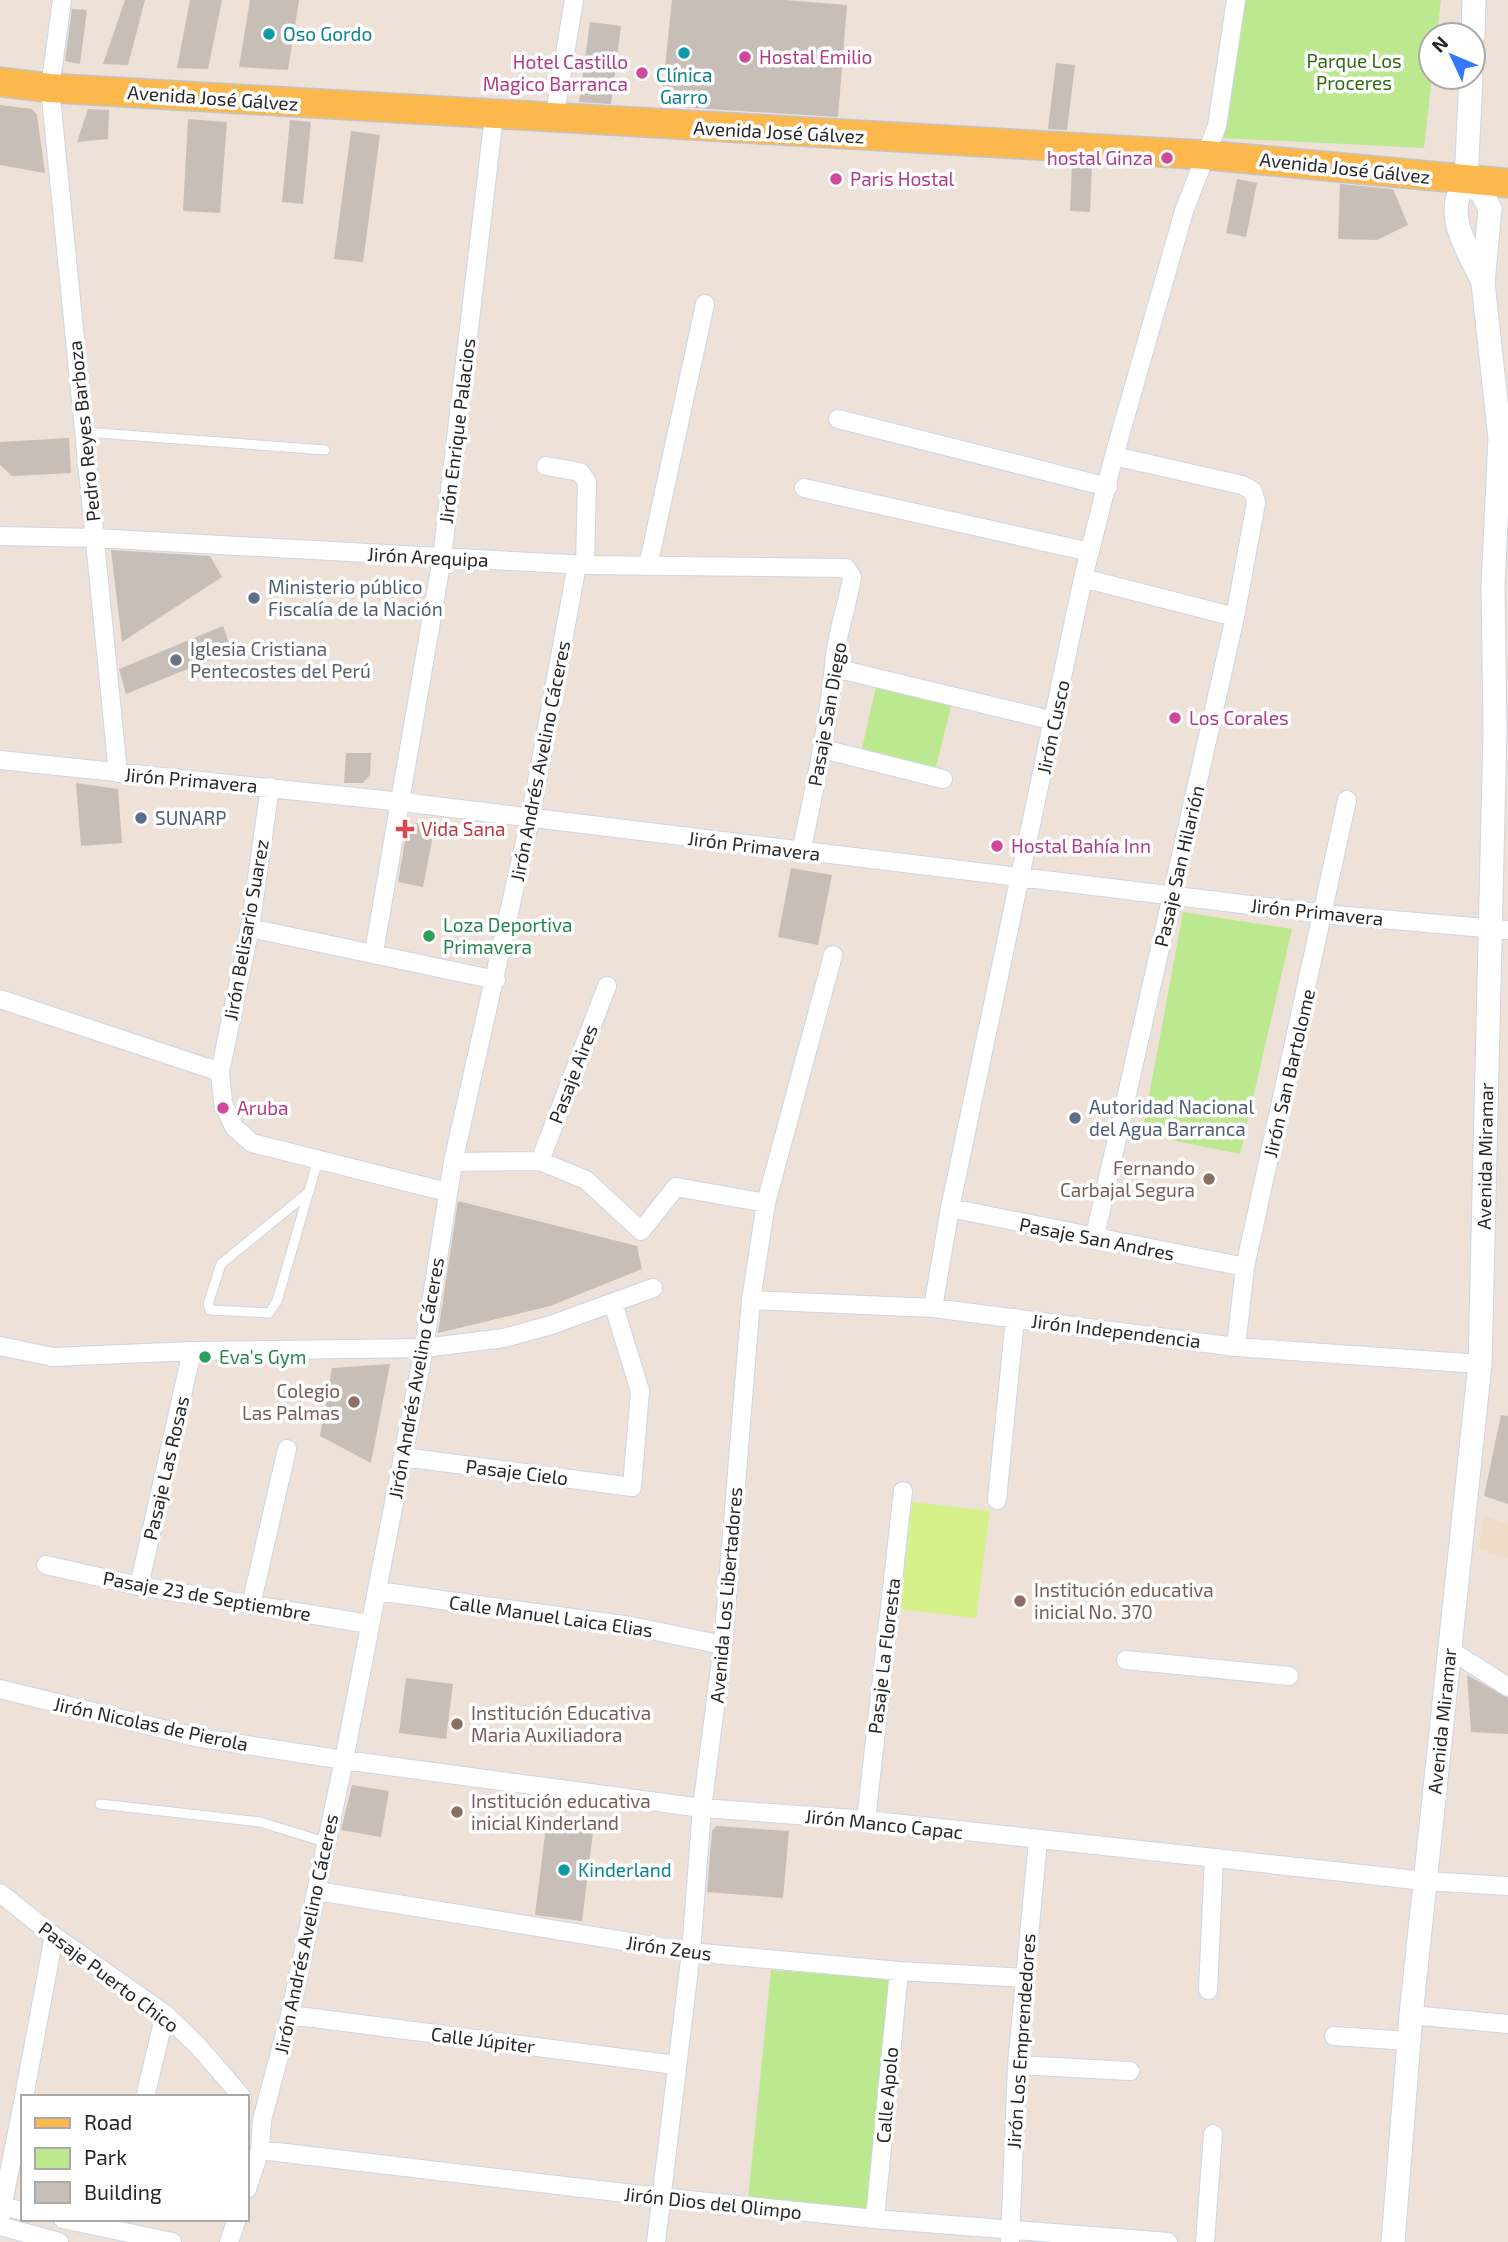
<svg xmlns="http://www.w3.org/2000/svg" width="1508" height="2242" font-family="'Exo 2',sans-serif">
<rect width="100%" height="100%" fill="#ede1d8"/>
<path fill="#f0dcc6" d="M1484,1516l24,8v34l-29,-9z"/>
<path fill="#bce98f" d="M1244,0h197l-4,35h-6l1,42 -8,71 -201,-10z
M876,687l76,16 -17,67 -74,-17z
M1183,912l109,17 -52,225 -98,-20z
M771,1970l121,9 -19,235 -125,-14z"/>
<path fill="#d6f18a" d="M912,1502l78,9 -14,107 -76,-9z"/>
<path fill="#c8beb8" d="M125,0h20l-17,65 -25,-1z
M190,0h32l-14,69 -31,-1z
M250,0h49l-11,70 -49,-3z
M672,0h113l62,5 -9,112 -177,-11z
M72,9l15,1 -7,54 -15,-3z
M590,22l31,4 -10,78 -32,-2z
M1056,63l19,2 -8,65 -19,-1z
M0,105l32,4 5,6 8,58 -45,-8z
M88,109l21,1 -1,29 -31,3z
M188,119l39,3 -7,91 -37,-2z
M290,120l21,2 -8,82 -21,-2z
M351,131l29,4 -17,127 -29,-3z
M1072,164l20,1 -2,47 -20,-1z
M1237,179l20,4 -11,54 -20,-4z
M1340,184l53,5 15,36 -31,15 -39,-1z
M69,438l2,35 -59,3 -12,-11v-23z
M111,550l99,6 12,21 -100,65z
M223,626l9,25 -106,43 -7,-25z
M346,753h25l-1,22 -7,8h-19z
M76,783l42,6 4,54 -41,3z
M419,822l16,3 -12,62 -25,-5 9,-53z
M791,868l41,7 -14,70 -40,-8z
M458,1201l179,45 5,23 -92,37 -112,27z
M390,1364l-19,99 -51,-27 12,-68z
M1501,1415l7,1v88l-24,-8z
M1467,1675l41,23v36l-37,-2z
M406,1678l47,6 -7,55 -47,-6z
M352,1785l37,6 -8,46 -40,-7z
M547,1818l47,6 -12,97 -47,-6z
M716,1826l73,5 -6,67 -76,-6 5,-61z"/>
<g fill="none" stroke-linecap="round" stroke-linejoin="round">
<g stroke="#ced5e3" stroke-width="11">
<path id="service" d="M84,432l241,18
M309,1192l-88,72 -13,40 2,6 59,3 8,-12 41,-141
M100,1804l160,18 65,20"/>
</g>
<g stroke="#ced5e3" stroke-width="20">
<path id="minor" d="M62,0l-12,88 68,685
M554,119l20,-119
M838,419l270,68
M546,466l34,6 7,10 -2,83
M804,488l286,64
M0,536l94,2 491,27 261,3 6,9c-4,26 -14,53 -17,79 -6,66 -20,131 -34,196
M648,566l57,-262
M1083,578l152,39
M835,668l219,53
M823,749l120,30
M0,760l402,42 922,112 184,16
M270,787l-20,141 -30,144 3,31 11,24 18,16 195,49
M250,928l246,52
M374,952l68,-394 52,-442
M0,999l220,73
M540,1161l67,-175
M453,1162l87,-1 46,19 55,51 35,-44 90,16
M950,1208l295,59
M1094,1240l141,-623 21,-114 -3,-12 -11,-6 -128,-29
M751,1300l182,8 303,39 244,17
M933,1308l17,-100 133,-630 31,-122 70,-245 33,-85 19,-126
M0,1346l53,11 139,-6 232,-3 80,-10 47,-13 102,-37
M1236,1347l9,-80 102,-467
M403,1457l229,30 8,-96 -27,-88
M997,1500l18,-182
M46,1565l93,21 230,38
M139,1586l53,-235
M377,1591l254,35 92,19
M251,1605l36,-156
M1450,1650l58,37
M1126,1660l163,16
M0,1689l195,48 149,23 358,48 164,12 559,61 83,5
M866,1820l37,-329
M317,1891l374,61 208,19 126,7
M0,1893l54,43 111,78 34,33 43,50
M1208,1990l6,-132
M290,2015l386,50
M1411,2015l97,9
M1334,2036l75,5
M1017,2065l113,6
M24,2097l30,-161
M145,2097l20,-83
M260,2150l399,47 216,22 293,23
M247,2189l13,-39 2,-30 28,-105 54,-255 80,-412 29,-186 77,-343 47,-254
M0,2206l23,5
M0,2218l23,-115
M63,2219l109,23
M875,2219l24,-248
M0,2226l59,16
M229,2242l8,-23
M656,2242l35,-290 11,-144 21,-163 28,-345 15,-97 67,-248
M1010,2242l7,-177 21,-225
M1205,2242l8,-108"/>
</g>
<g stroke="#ced5e3" stroke-width="25">
<path id="tertiary" d="M1473,35l1,-35
M1466,181c-24,32 1,67 16,99
M1466,181l5,-104
M1393,2242l18,-227 69,-651 15,-634 -2,-144 7,-148 -17,-155 7,-74 -8,-16 -16,-12"/>
</g>
<g stroke="#c3c3c3" stroke-width="31">
<path id="primary" d="M0,82l50,6 1156,67 302,28"/>
</g>
<use href="#service" stroke="#fff" stroke-width="9"/>
<use href="#minor" stroke="#fff" stroke-width="18"/>
<use href="#tertiary" stroke="#fff" stroke-width="23"/>
<use href="#primary" stroke="#fdb84d" stroke-width="28"/>
</g>
<g fill="#0f9aa8" stroke="#fff" stroke-width="2.5">
<circle cx="269" cy="34" r="7"/>
<circle cx="684" cy="53" r="7"/>
<circle cx="564" cy="1870" r="7"/>
</g>
<g fill="#d1479c" stroke="#fff" stroke-width="2.5">
<circle cx="745" cy="57" r="7"/>
<circle cx="642" cy="73" r="7"/>
<circle cx="1167" cy="158" r="7"/>
<circle cx="836" cy="179" r="7"/>
<circle cx="1175" cy="718" r="7"/>
<circle cx="997" cy="846" r="7"/>
<circle cx="223" cy="1108" r="7"/>
</g>
<g fill="#5c6f8a" stroke="#fff" stroke-width="2.5">
<circle cx="254" cy="598" r="7"/>
<circle cx="141" cy="818" r="7"/>
<circle cx="1075" cy="1118" r="7"/>
</g>
<circle fill="#6b7280" stroke="#fff" stroke-width="2.5" cx="176" cy="660" r="7"/>
<path fill="#e0444e" stroke="#fff" stroke-width="2.5" d="M401.5 818.5h7v7h7v7h-7v7h-7v-7h-7v-7h7z"/>
<g fill="#2e9e5b" stroke="#fff" stroke-width="2.5">
<circle cx="429" cy="936" r="7"/>
<circle cx="205" cy="1357" r="7"/>
</g>
<g fill="#8d6e63" stroke="#fff" stroke-width="2.5">
<circle cx="1209" cy="1179" r="7"/>
<circle cx="354" cy="1402" r="7"/>
<circle cx="1020" cy="1601" r="7"/>
<circle cx="457" cy="1724" r="7"/>
<circle cx="457" cy="1812" r="7"/>
</g>
<g text-anchor="middle" stroke-width="7" stroke-linejoin="round" paint-order="stroke">
<g font-size="19" fill="#0d838f" stroke="#fff" text-anchor="start">
<text x="283" y="41">Oso Gordo</text>
<text x="684" y="82" text-anchor="middle">Clínica<tspan x="684" dy="22">Garro</tspan></text>
<text x="578" y="1877">Kinderland</text>
</g>
<g font-size="19" fill="#b23c85" stroke="#fff" text-anchor="start">
<text x="759" y="64">Hostal Emilio</text>
<text x="628" y="69" text-anchor="end">Hotel Castillo<tspan x="628" dy="22">Magico Barranca</tspan></text>
<text x="1153" y="165" text-anchor="end">hostal Ginza</text>
<text x="850" y="186">Paris Hostal</text>
<text x="1189" y="725">Los Corales</text>
<text x="1011" y="853">Hostal Bahía Inn</text>
<text x="237" y="1115">Aruba</text>
</g>
<g font-size="19" fill="#336b13" stroke="#fff">
<text x="1354" y="68">Parque Los<tspan x="1354" dy="22">Proceres</tspan></text>
</g>
<g font-size="19" fill="#282828" stroke="#fff">
<text transform="translate(213 98) rotate(4)" y="7">Avenida José Gálvez</text>
<text transform="translate(779 132) rotate(3)" y="7">Avenida José Gálvez</text>
<text transform="translate(1345 168) rotate(6)" y="7">Avenida José Gálvez</text>
<text transform="translate(84 431) rotate(-96)" y="7">Pedro Reyes Barboza</text>
<text transform="translate(457 431) rotate(-83)" y="7">Jirón Enrique Palacios</text>
<text transform="translate(428 557) rotate(3)" y="7">Jirón Arequipa</text>
<text transform="translate(827 714) rotate(-80)" y="7">Pasaje San Diego</text>
<text transform="translate(1053 727) rotate(-78)" y="7">Jirón Cusco</text>
<text transform="translate(540 761) rotate(-79)" y="7">Jirón Andrés Avelino Cáceres</text>
<text transform="translate(191 780) rotate(5)" y="7">Jirón Primavera</text>
<text transform="translate(754 846) rotate(7)" y="7">Jirón Primavera</text>
<text transform="translate(1179 866) rotate(-77)" y="7">Pasaje San Hilarión</text>
<text transform="translate(1317 912) rotate(6)" y="7">Jirón Primavera</text>
<text transform="translate(246 930) rotate(-80)" y="7">Jirón Belisario Suarez</text>
<text transform="translate(1289 1073) rotate(-77)" y="7">Jirón San Bartolome</text>
<text transform="translate(573 1074) rotate(-69)" y="7">Pasaje Aires</text>
<text transform="translate(1485 1156) rotate(-89)" y="7">Avenida Miramar</text>
<text transform="translate(1097 1239) rotate(11)" y="7">Pasaje San Andres</text>
<text transform="translate(1116 1331) rotate(7)" y="7">Jirón Independencia</text>
<text transform="translate(416 1378) rotate(-80)" y="7">Jirón Andrés Avelino Cáceres</text>
<text transform="translate(166 1468) rotate(-77)" y="7">Pasaje Las Rosas</text>
<text transform="translate(517 1472) rotate(7)" y="7">Pasaje Cielo</text>
<text transform="translate(726 1595) rotate(-85)" y="7">Avenida Los Libertadores</text>
<text transform="translate(207 1596) rotate(10)" y="7">Pasaje 23 de Septiembre</text>
<text transform="translate(551 1616) rotate(8)" y="7">Calle Manuel Laica Elias</text>
<text transform="translate(884 1656) rotate(-83)" y="7">Pasaje La Floresta</text>
<text transform="translate(1442 1721) rotate(-84)" y="7">Avenida Miramar</text>
<text transform="translate(151 1724) rotate(12)" y="7">Jirón Nicolas de Pierola</text>
<text transform="translate(884 1824) rotate(6)" y="7">Jirón Manco Capac</text>
<text transform="translate(306 1934) rotate(-78)" y="7">Jirón Andrés Avelino Cáceres</text>
<text transform="translate(669 1948) rotate(8)" y="7">Jirón Zeus</text>
<text transform="translate(109 1977) rotate(37)" y="7">Pasaje Puerto Chico</text>
<text transform="translate(483 2040) rotate(7)" y="7">Calle Júpiter</text>
<text transform="translate(1021 2041) rotate(-86)" y="7">Jirón Los Emprendedores</text>
<text transform="translate(887 2095) rotate(-85)" y="7">Calle Apolo</text>
<text transform="translate(713 2203) rotate(6)" y="7">Jirón Dios del Olimpo</text>
</g>
<g font-size="19" fill="#4e5e75" stroke="#fff" text-anchor="start">
<text x="268" y="594">Ministerio público<tspan x="268" dy="22">Fiscalía de la Nación</tspan></text>
<text x="155" y="825">SUNARP</text>
<text x="1089" y="1114">Autoridad Nacional<tspan x="1089" dy="22">del Agua Barranca</tspan></text>
</g>
<g font-size="19" fill="#5b616d" stroke="#fff" text-anchor="start">
<text x="190" y="656">Iglesia Cristiana<tspan x="190" dy="22">Pentecostes del Perú</tspan></text>
</g>
<g font-size="19" fill="#be3a42" stroke="#fff" text-anchor="start">
<text x="421" y="836">Vida Sana</text>
</g>
<g font-size="19" fill="#27864d" stroke="#fff" text-anchor="start">
<text x="443" y="932">Loza Deportiva<tspan x="443" dy="22">Primavera</tspan></text>
<text x="219" y="1364">Eva's Gym</text>
</g>
<g font-size="19" fill="#785e54" stroke="#fff" text-anchor="start">
<text x="1195" y="1175" text-anchor="end">Fernando<tspan x="1195" dy="22">Carbajal Segura</tspan></text>
<text x="340" y="1398" text-anchor="end">Colegio<tspan x="340" dy="22">Las Palmas</tspan></text>
<text x="1034" y="1597">Institución educativa<tspan x="1034" dy="22">inicial No. 370</tspan></text>
<text x="471" y="1720">Institución Educativa<tspan x="471" dy="22">Maria Auxiliadora</tspan></text>
<text x="471" y="1808">Institución educativa<tspan x="471" dy="22">inicial Kinderland</tspan></text>
</g>
</g>
<rect x="21" y="2095" width="228" height="126" fill="#ffffff" stroke="#a9a9a9" stroke-width="2"/>
<rect x="35" y="2118" width="35" height="10" fill="#fdb84d" stroke="#a9a9a9" stroke-width="2"/>
<text x="84" y="2130" font-size="21" fill="#282828">Road</text>
<rect x="35" y="2148" width="35" height="21" fill="#bce98f" stroke="#a9a9a9" stroke-width="2"/>
<text x="84" y="2165" font-size="21" fill="#282828">Park</text>
<rect x="35" y="2182" width="35" height="21" fill="#c8beb8" stroke="#a9a9a9" stroke-width="2"/>
<text x="84" y="2200" font-size="21" fill="#282828">Building</text>
<g transform="translate(1452 56) rotate(314)"><circle r="33" fill="#ffffff" stroke="#a9a9a9" stroke-width="2"/>
<path d="M0-5L12 26L0 18L-12 26Z" fill="#3379ff"/>
<text y="-10" font-size="19" font-weight="bold" text-anchor="middle" fill="#282828">N</text>
</g>
</svg>
